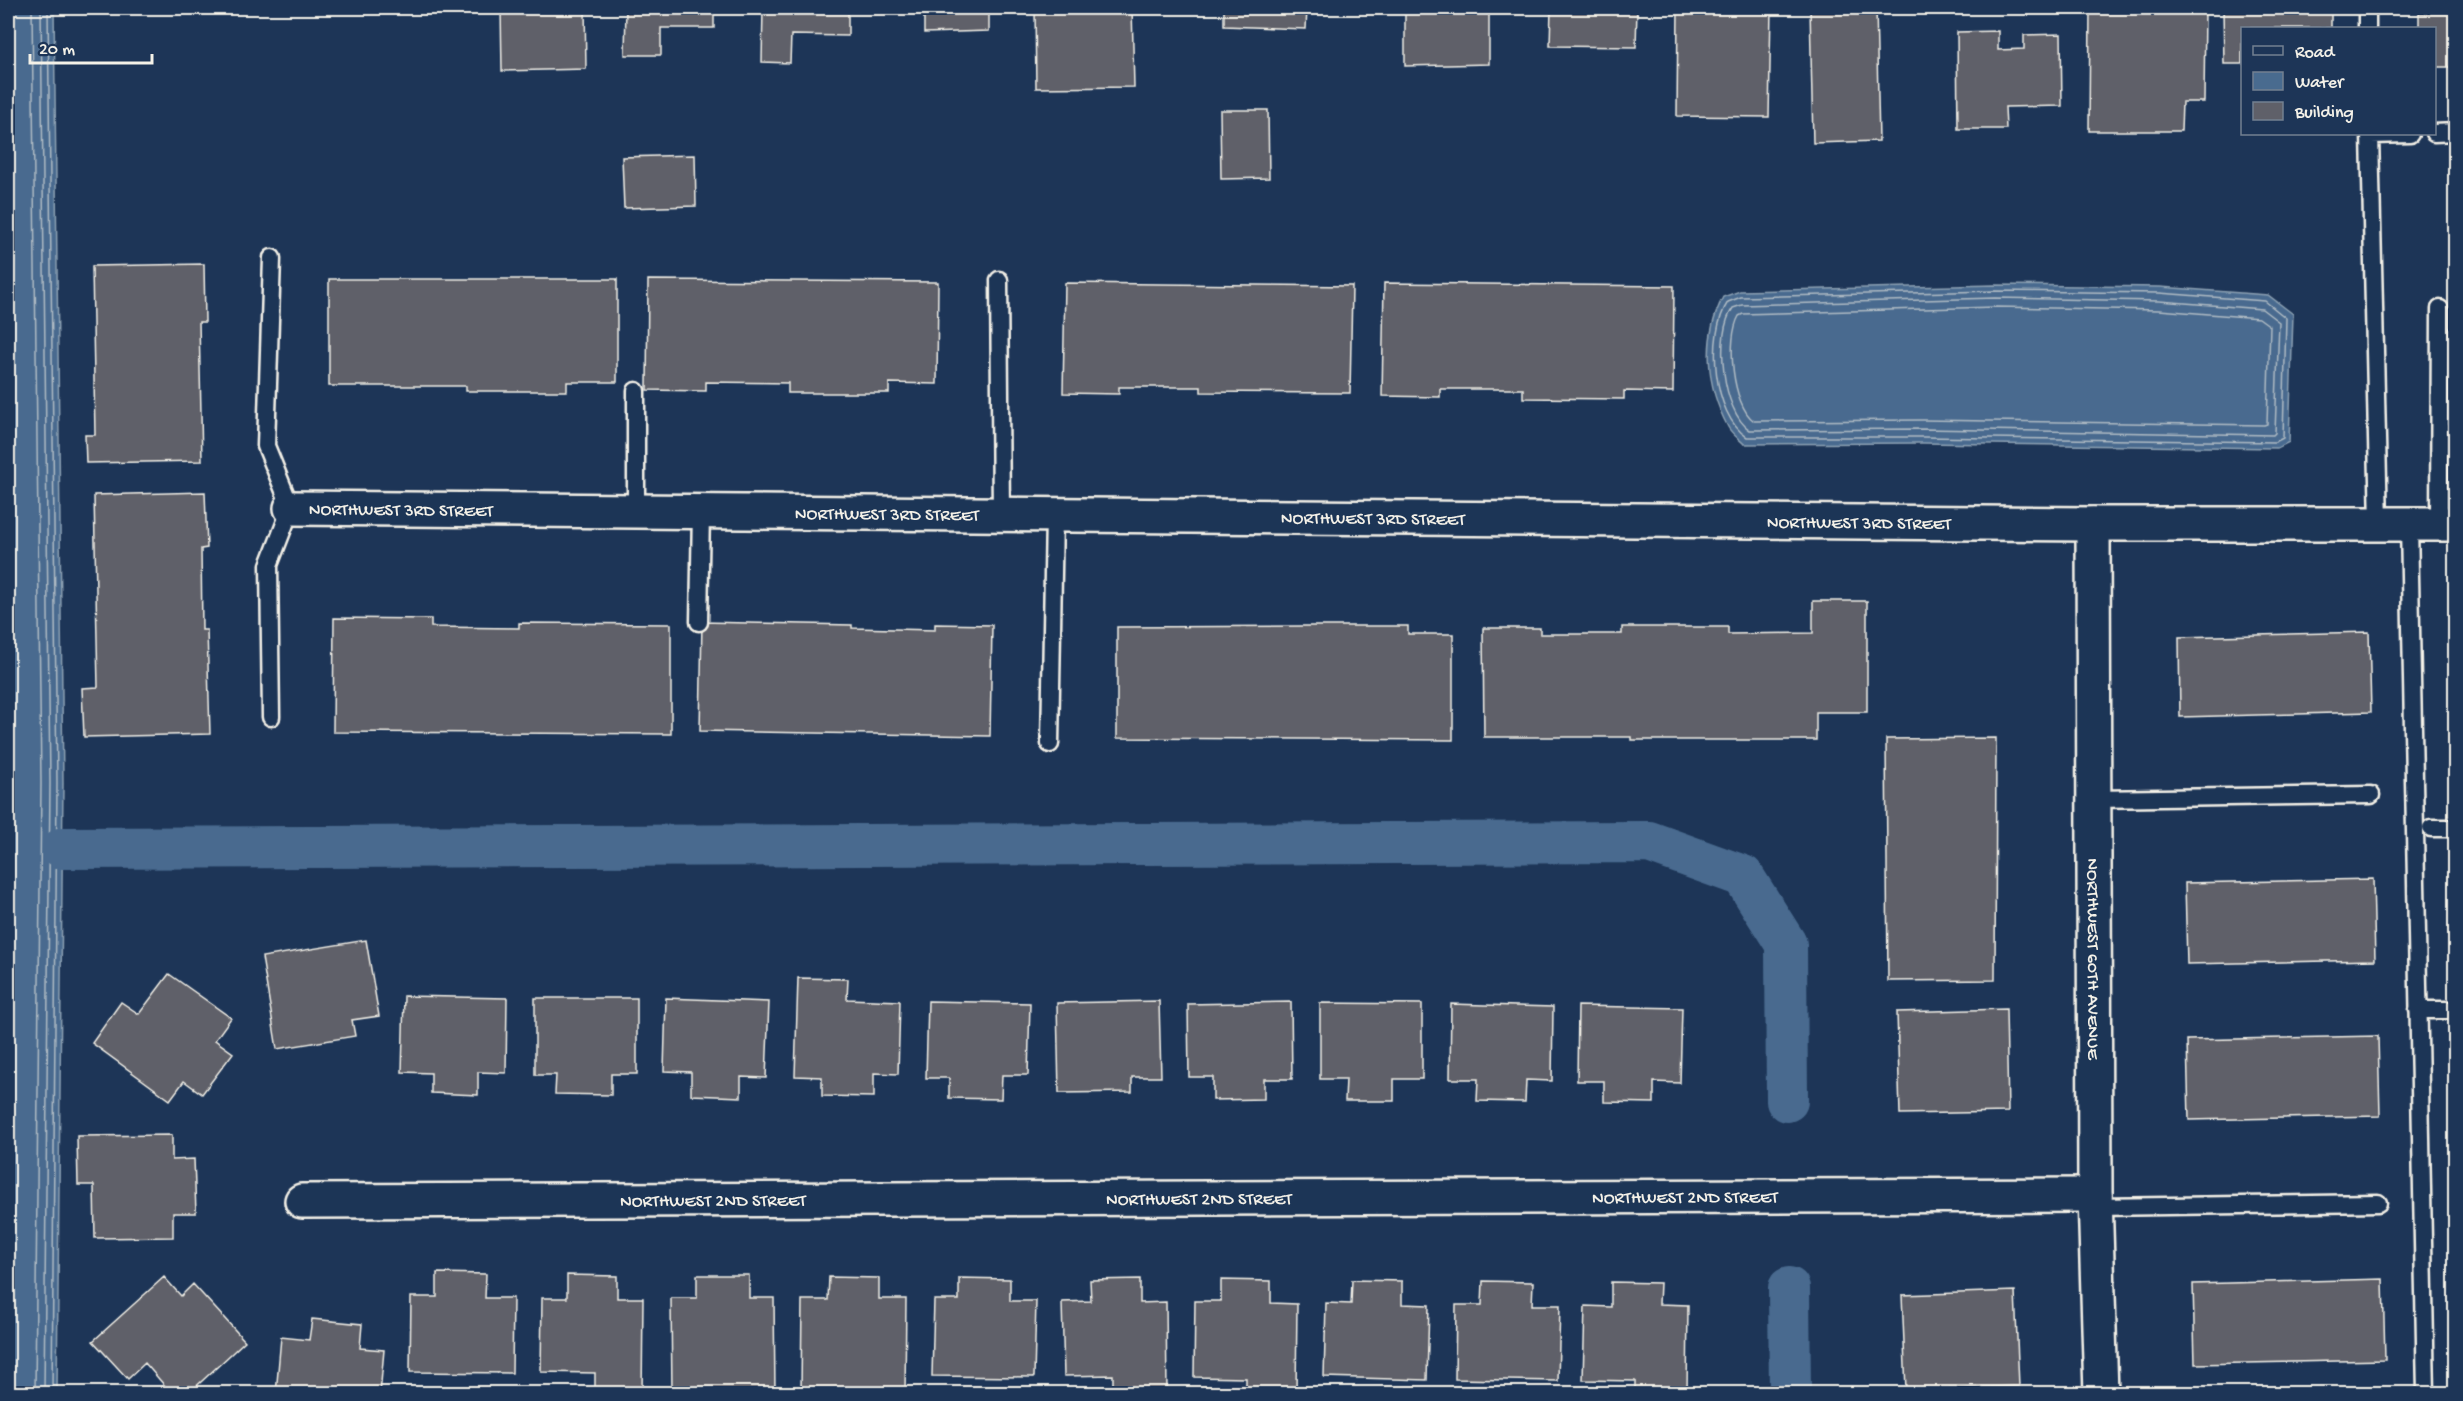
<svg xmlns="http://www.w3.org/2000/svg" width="2463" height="1401" font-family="'Gochi Hand',sans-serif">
<rect width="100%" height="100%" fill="#1d3557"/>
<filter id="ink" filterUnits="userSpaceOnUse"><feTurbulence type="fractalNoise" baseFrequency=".0167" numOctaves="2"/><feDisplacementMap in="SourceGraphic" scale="12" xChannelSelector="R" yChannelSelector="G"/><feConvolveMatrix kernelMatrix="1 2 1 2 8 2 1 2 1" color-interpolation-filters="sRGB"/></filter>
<g filter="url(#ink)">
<path fill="#496b8f" stroke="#8da1b3" stroke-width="1.5" d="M8,8h46l9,775 -6,611 -49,-1z
M1995,285l165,2 108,8 25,19 -4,128 -12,6 -354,-5 -179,1c-5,-5 -13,-11 -16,-17 -22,-41 -26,-89 -5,-130l17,-6z"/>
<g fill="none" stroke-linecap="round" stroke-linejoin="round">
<path stroke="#b0bbc4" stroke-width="1.5" d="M32,8l9,775 -6,611
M41,8l9,775 -6,611
M48,8l9,775 -5,611
M1995,291l164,2 106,8 21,17 -3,120 -8,4 -352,-5h-176c-34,-22 -41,-102 -19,-135l13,-5z
M1995,298l164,3 103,8 17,13 -4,111 -2,2 -350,-6 -173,1c-28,-18 -36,-96 -17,-122l9,-3z
M1995,307l164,3 100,8 11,8 -3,98 -3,1 -341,-5 -169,1c-22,-16 -28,-82 -15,-105l4,-2z"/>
<path stroke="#496b8f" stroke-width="42" d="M63,848l1586,-6 94,34 43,68 1,157
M1789,1288l1,106"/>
</g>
<path fill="#5f6069" stroke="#f4f1e8" stroke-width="1.5" d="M501,8h84l1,61 -84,2z
M626,8h88v20h-53v27h-36z
M763,8h85v28l-57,-1 -1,28 -28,-1z
M924,8h65v23l-65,2z
M1035,8h97l2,79 -98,1z
M1224,8h83l-1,21 -82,-3z
M1405,8h84v56l-84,2z
M1551,8h86l-1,39 -86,-1z
M1678,8h93l-2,109 -92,-1z
M1810,8h66l3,133 -66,2z
M2090,8h115l-1,94h-22l-1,29h-92z
M2223,8h108v20h-89v36h-18z
M2419,13h37v54h-22v-39h-15z
M1998,31v19l26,-1v-14l37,-1 1,72 -57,1 1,22h-48l-1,-97z
M1220,110h48l1,68 -48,1z
M695,155l1,51 -72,2 -2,-51z
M204,264l1,58h-6l3,139 -116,2 -1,-28h10l-3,-169z
M329,279h288v103h-50v9h-101v-5h-137z
M648,280l290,2 -1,102 -48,-1v10h-101v-10l-82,-1v9l-59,-1z
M1065,283l287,3 -2,107 -149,-1v-5h-82v7l-56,-1z
M1384,283l290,3 -1,106 -49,-1v8l-101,-1v-9h-83v8l-58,-1z
M205,492l2,56 -6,1 1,81h5l3,104 -126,3 -2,-49 16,-1 -4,-192z
M1813,601h54v111h-51v28h-185v-3h-147l-1,-109h57v6h82v-7h106v7l85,-1z
M334,618l97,1v8l88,1v-5l152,1v110l-338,-2z
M702,622l150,3v3l83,2v-6l57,1 -2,111 -290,-5z
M1303,626h105v8h45v106l-336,-2v-111z
M2369,632l2,80 -191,5 -1,-80z
M1996,738l-1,242 -107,1 -2,-242z
M2373,879l2,81 -188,4 -2,-81z
M366,940l13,76 -27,4 3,16 -78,13 -15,-92z
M169,974l62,44 -16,22 18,13 -31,41 -18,-13 -14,19 -78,-57 29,-41 18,12z
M798,978l50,1 -1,20 53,2 -2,73 -24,-1v24l-52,-1v-19l-27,-1z
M404,996l103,2 -1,75 -28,-1v23l-47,-2v-20l-29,-1z
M535,998h102v76h-26v21l-56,-1 1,-19h-21z
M666,998l103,4 -3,76 -25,-1v20l-50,-2v-23l-27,-1z
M928,1001l102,2 -2,72h-26l-1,24 -52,-1v-20h-23z
M1159,1001l2,76h-29v15l-73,1 -2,-90z
M1291,1002l1,77h-28v20l-51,1v-23h-24l-1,-73z
M1320,1003l102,1v75h-28v22h-49l1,-22h-26z
M1451,1004l102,3 -1,74 -26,-1 -1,22 -48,-1 1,-22h-28z
M1578,1006l104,2 -2,75 -26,-1v21l-50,-1v-21h-27z
M2006,1009l2,103 -108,2 -3,-102z
M2378,1036l2,80 -191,4 -2,-80z
M172,1135v25l22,-1 2,54h-23v24l-78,1 -1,-53h-16l-1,-49z
M437,1273l49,1 -1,24h28l-1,75 -102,-1 1,-75h26z
M567,1275l50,1v22h26l-1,96h-47v-21l-54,-1 1,-74h25z
M697,1275h52v23h25l1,96h-103l-1,-96h26z
M164,1277l17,19 12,-12 52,57 -57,53h-16l-27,-31 -17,16 -35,-38z
M829,1277l50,1v21h27l-1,95h-104l1,-94h26z
M959,1278l51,1v22h26l-2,76 -102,-1 2,-76h25z
M1140,1279v24l26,-1 1,92h-54v-19l-49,1 -2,-74 29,-1 -1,-21z
M2383,1279l2,81 -190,4 -2,-80z
M1221,1280l50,1v22l26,1 -1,90h-50v-16l-52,-1 1,-76h26z
M1352,1280l50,1v23l27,1 -2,75 -103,-3 2,-74 25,1z
M1483,1281l50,1 -1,23h28l-2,76 -103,-2 1,-74h26z
M1611,1282l49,1 -1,21 29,1 -1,89h-52v-13l-52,-1 2,-74 26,1z
M2015,1291l4,95 -113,4 -4,-95z
M312,1319l50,5 -2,24 24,2 -4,44h-104l5,-57 28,3z"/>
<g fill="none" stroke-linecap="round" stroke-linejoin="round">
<g stroke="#f4f1e8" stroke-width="21">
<path id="service" d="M2367,8v20
M2434,133l22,-1
M2370,134l9,390
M2371,135l39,-1
M999,280l2,234
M636,391v120
M2409,524l17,870
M2439,524l1,-215
M699,622l2,-111
M271,717l-2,-152 22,-57 -25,-62 6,-188
M1050,744l4,-229
M2094,799l277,-4
M2431,828h25
M2418,1010h38
M2096,1207l282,-4"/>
</g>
<g stroke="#f4f1e8" stroke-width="38">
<g id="minor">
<path id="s1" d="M291,508l1802,16h363"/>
<path id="s2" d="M2093,524l2,671 6,199"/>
<path id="s3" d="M302,1201l1793,-6"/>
</g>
</g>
<use href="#service" stroke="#1d3557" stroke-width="16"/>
<use href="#minor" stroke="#1d3557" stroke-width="33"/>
</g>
</g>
<g text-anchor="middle" stroke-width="5" stroke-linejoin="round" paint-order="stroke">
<g font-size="18" fill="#f4f1e8" stroke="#1d3557">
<text dy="6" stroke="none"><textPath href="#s1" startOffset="110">NORTHWEST 3RD STREET</textPath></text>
<text dy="6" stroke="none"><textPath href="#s1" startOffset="596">NORTHWEST 3RD STREET</textPath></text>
<text dy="6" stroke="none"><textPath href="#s1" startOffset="1082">NORTHWEST 3RD STREET</textPath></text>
<text dy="6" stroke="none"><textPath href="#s1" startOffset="1568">NORTHWEST 3RD STREET</textPath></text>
<text dy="6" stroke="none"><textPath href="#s2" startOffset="435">NORTHWEST 60TH AVENUE</textPath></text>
<text dy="6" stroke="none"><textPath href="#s3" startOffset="1383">NORTHWEST 2ND STREET</textPath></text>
<text dy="6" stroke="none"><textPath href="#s3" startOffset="897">NORTHWEST 2ND STREET</textPath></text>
<text dy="6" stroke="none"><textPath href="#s3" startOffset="411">NORTHWEST 2ND STREET</textPath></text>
</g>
</g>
<rect width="2463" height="1401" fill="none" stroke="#1d3557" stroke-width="30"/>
<rect x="15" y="15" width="2433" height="1371" fill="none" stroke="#f4f1e8" stroke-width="2" filter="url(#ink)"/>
<rect x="2241" y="27" width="195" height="108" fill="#1d3557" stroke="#738091" stroke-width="1.5"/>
<rect x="2253" y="46" width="30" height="9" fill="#1d3557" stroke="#738091" stroke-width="1.5"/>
<text x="2295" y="57" font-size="18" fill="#f4f1e8">Road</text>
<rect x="2253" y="72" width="30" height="18" fill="#496b8f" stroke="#738091" stroke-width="1.5"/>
<text x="2295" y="87" font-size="18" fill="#f4f1e8">Water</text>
<rect x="2253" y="102" width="30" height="18" fill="#5f6069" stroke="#738091" stroke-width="1.5"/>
<text x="2295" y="117" font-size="18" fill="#f4f1e8">Building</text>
<path d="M30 54v9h122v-9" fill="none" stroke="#f4f1e8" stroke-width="3"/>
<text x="39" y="54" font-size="18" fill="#f4f1e8" stroke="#1d3557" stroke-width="4.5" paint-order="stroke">20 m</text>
</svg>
